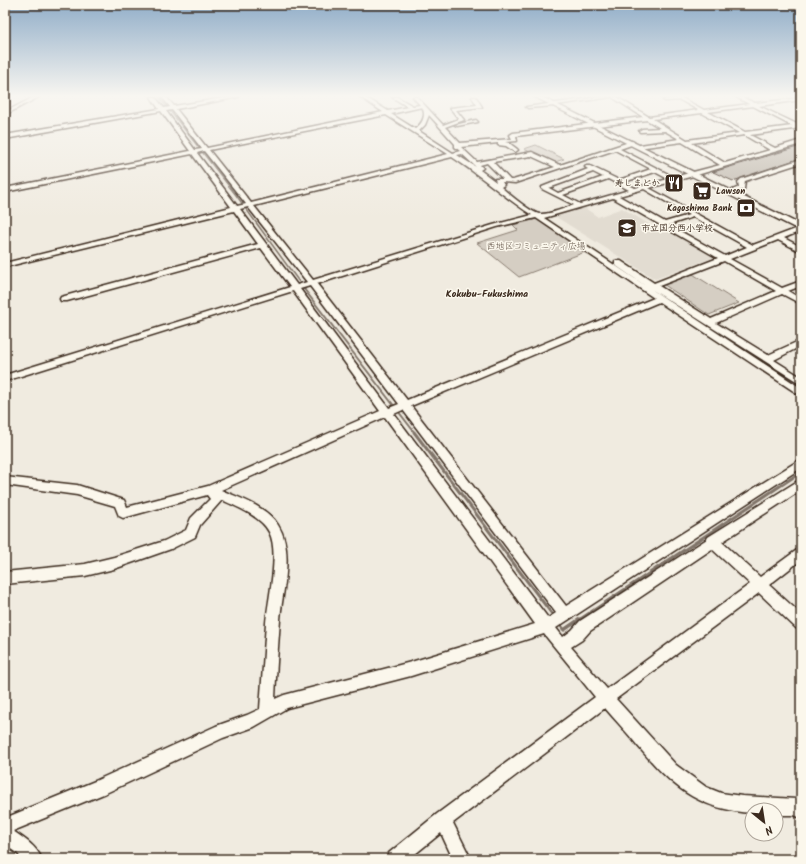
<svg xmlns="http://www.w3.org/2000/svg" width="806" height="864" font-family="Kalam,'Klee One',sans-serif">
<rect width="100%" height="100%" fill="#f0ebe0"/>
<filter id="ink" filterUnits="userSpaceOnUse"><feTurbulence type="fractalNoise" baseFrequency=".025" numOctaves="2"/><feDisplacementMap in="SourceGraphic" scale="8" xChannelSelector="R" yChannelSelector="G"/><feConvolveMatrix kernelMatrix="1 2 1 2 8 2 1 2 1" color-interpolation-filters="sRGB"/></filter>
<g filter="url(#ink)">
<path fill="#e2dcd1" d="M582,206l16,11 24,-9 40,24 10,-3 46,27 -63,23 -102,-64z"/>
<path fill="#d5cec3" stroke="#887c70" d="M536,145l28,14 -12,4 -28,-14z
M537,219l48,33 -66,25 -42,-34 41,-13 -5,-5z
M688,271l51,32 -30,12 -49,-33z"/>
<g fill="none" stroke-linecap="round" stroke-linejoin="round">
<path stroke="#7f7367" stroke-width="1.5" d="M159,97l77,98 69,95"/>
<path stroke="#7f7367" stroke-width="2" d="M304,289l111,144"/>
<path stroke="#7f7367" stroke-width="3" d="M414,432l141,186
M579,620l222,-148"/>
<path stroke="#7f7367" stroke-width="3.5" d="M559,623l5,7 16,-11"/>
</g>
<path fill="#c0b8ad" stroke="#3b2a1e" d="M801,146v12l-68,23 -20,-9z"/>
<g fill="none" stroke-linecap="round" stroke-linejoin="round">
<g stroke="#3b2a1e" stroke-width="3">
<path id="minor" d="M34,97h5l-34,18v-3z
M151,97h4l9,11 6,-1 -8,-10h4l8,9 56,-9h9l-63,12 31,39 176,-36 -23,-15h5l23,14 20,-4 -16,-10h5l16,9 7,-1 -7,-8h4l26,28 16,-6 -9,-11 27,-3 -5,-8h4l6,10 -26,3 8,10 -19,7 15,16 52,-4 -2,-4 3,-2 130,-16 -31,-20h5l32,20 49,-7 -18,-10 -15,1 -2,-1 12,-2v-1h5l24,13 45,-6 -13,-7h5l14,6 46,-5v2l-42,6 40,19h2v3l-51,7 25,13 26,-8v4l-104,31 -48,13 104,57 48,-18v4l-17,7 17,9v5l-23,-12 -48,19 52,29 19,-7v5l-13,5 13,8v5l-19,-10 -66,29 52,32 33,-15v6l-27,14 27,17v7l-150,-95 150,99v8l-142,-94 -248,104 155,200 235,-147v9l-245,160 7,9 9,-7 8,-9 127,-82 1,-2 93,-58v11l-79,52 38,35 41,-30v13l-32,25 32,29v16l-5,-2 -37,-35 -143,106 60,66 30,22 15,6 21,3 54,3 5,2v17l-7,-3h-18v-5h-24v3c-56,-4 -80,-27 -115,-68 -10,-13 -22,-25 -32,-37l-152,115 18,36h-18l-12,-26 -32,26h-23l3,-6 48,-39 158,-117 -51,-63 -133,42 -124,32 -33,19 -31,11 -117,55 -93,38c12,8 23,15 29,28h-20l-4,-5 -13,-9v-27l90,-37 121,-55 31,-11 13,-6c2,-29 4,-57 6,-86 2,-23 14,-71 3,-91 -8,-16 -32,-25 -47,-32l-22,25 -5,12 -24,12 -57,20 -29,7 -80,8v-12l80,-8 29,-7 50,-16 22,-11 5,-12 19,-19 -3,-4 -84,23 -4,-2 -4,-10 -38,-11 -72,-10v-8l72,8 47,15 3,7 81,-21 172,-75 -87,-120 -288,90v-6l285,-88 -29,-39 -194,53h-6l-1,-2 1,-2 197,-53 -24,-33 -229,56v-4l226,-56 -39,-53 -187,38v-4l185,-37 -29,-40 -156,28v-4l154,-26zM753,106l39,20 -47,6 -37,-20zM422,107c5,8 0,17 -7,22l-24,-15zM172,110l30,39 -7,1 -29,-39zM702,113l37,20 -52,7 -34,-21zM386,115l62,39 -197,49 -42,-53zM429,115l26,29v3l5,4 -7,2 -34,-22 6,-6zM647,120l13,8 -18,1 -3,2 1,1 25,-1 14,8 -39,6 -3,2 1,1 44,-6 38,23 -46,12 -54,-28 14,-5v-2l-2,-1 -72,24 -28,-13 -55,10 -16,-15 37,-4v2l8,1 9,6 3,-2 -1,-1 -8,-6 -4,-1 12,-1 -1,-5zM744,135l26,15 -45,13 -33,-20zM615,150l36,19 -32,11 -29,-14h-4l-1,1 3,2 -46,18v2l32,16c-8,3 -26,10 -34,9 -9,-1 -32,-21 -39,-27l3,-2 -2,-3 13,1zM204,151l42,53 -9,2 -40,-53zM462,154l14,13 -19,-12zM531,156l24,11 -42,13h-3l-17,-18zM452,157c28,18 52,40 80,58l-39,10 -180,55 -59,-74zM487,163l16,16h-8l1,3 -16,-12 3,-2 -3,-3zM593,172l10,5 -45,16 -9,-5zM655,172l13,7 -33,9 -11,-6zM608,179l21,11 -49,14 -17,-9zM644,189l45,26 -24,7 -46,-26zM613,198l105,60 -64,25 -33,-22h-6v4l31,21 -102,-68zM248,207l59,75 -10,3 -57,-76zM693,217l54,30 -22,9 -56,-31zM536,218l118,80 -247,102 -90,-116 180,-57zM724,261l52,30 -65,28 -52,-33zM310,286l89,118 -10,4 -89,-119zM403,410l153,203 -8,5 -154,-204zM385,417l150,207 -124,38 -127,33 -9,4c1,-26 3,-52 5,-79 2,-29 15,-68 -2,-95 -11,-18 -38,-27 -57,-35zM712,549l38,35 -143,105 -36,-42 11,-7 8,-9z
M600,97h11l-55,8 -2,1 -26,2 -2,-1z
M476,120l2,2 -21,4 -2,-1z
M801,159v4l-56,18 -1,8 -13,5 -3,-2 11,-5 -1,-5 3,-3z"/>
</g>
<g stroke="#3b2a1e" stroke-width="3">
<path id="major" d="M535,97h7l259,128v6z"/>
</g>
<use href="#minor" fill="#fbf7ec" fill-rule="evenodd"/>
<use href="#major" fill="#fbf7ec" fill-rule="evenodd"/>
</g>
</g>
<linearGradient id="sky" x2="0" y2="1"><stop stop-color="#90adc8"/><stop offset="0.44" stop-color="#f8f6f1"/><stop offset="1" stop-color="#f8f6f1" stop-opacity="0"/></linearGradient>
<rect width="806" height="218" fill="url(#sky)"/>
<defs>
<g id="restaurant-square" transform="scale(1)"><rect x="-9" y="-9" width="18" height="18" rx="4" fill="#3b2a1e" stroke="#fbf7ec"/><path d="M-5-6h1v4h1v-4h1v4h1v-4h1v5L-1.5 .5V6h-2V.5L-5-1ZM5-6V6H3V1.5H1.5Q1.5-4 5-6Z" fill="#fff"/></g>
<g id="supermarket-square" transform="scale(1)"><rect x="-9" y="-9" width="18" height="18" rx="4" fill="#3b2a1e" stroke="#fbf7ec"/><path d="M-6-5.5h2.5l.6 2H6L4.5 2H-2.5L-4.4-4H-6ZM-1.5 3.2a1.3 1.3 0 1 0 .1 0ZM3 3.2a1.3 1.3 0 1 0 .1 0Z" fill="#fff"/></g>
<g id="bank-square" transform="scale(1)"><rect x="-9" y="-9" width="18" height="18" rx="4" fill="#3b2a1e" stroke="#fbf7ec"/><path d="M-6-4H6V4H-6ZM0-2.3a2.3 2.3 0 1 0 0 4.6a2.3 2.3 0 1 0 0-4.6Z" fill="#fff"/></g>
<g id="school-square" transform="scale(1)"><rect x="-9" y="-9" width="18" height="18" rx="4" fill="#3b2a1e" stroke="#fbf7ec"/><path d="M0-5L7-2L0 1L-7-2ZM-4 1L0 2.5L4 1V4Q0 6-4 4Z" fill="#fff"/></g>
</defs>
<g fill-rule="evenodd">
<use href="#restaurant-square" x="674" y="183"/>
<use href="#supermarket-square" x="702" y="191"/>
<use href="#bank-square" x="746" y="208"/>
<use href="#school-square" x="627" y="228"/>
</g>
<g text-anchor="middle" stroke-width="3" stroke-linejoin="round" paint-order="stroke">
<g font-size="9" font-weight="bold" fill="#3b2a1e" stroke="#fbf7ec" text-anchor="end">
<text x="660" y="186">寿しまどか</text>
<text x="716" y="194" text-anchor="start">Lawson</text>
<text x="732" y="211">Kagoshima Bank</text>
<text x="641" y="231" text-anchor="start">市立国分西小学校</text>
</g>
<g font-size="9" fill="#625347" stroke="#fbf7ec">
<text x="536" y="249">西地区コミュニティ広場</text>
</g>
<g font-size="10" font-weight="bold" fill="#3b2a1e" stroke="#fbf7ec">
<text x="487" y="297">Kokubu-Fukushima</text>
</g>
</g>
<rect width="806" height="864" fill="none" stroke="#fbf7ec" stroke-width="20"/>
<rect x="10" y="10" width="786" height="844" fill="none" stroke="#3b2a1e" stroke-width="1.5" filter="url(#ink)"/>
<g transform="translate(764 822) rotate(150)"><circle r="19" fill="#fbf7ec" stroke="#aea59a"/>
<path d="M0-3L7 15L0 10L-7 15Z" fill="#3b2a1e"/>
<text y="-6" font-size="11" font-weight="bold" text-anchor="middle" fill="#3b2a1e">N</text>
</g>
</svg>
